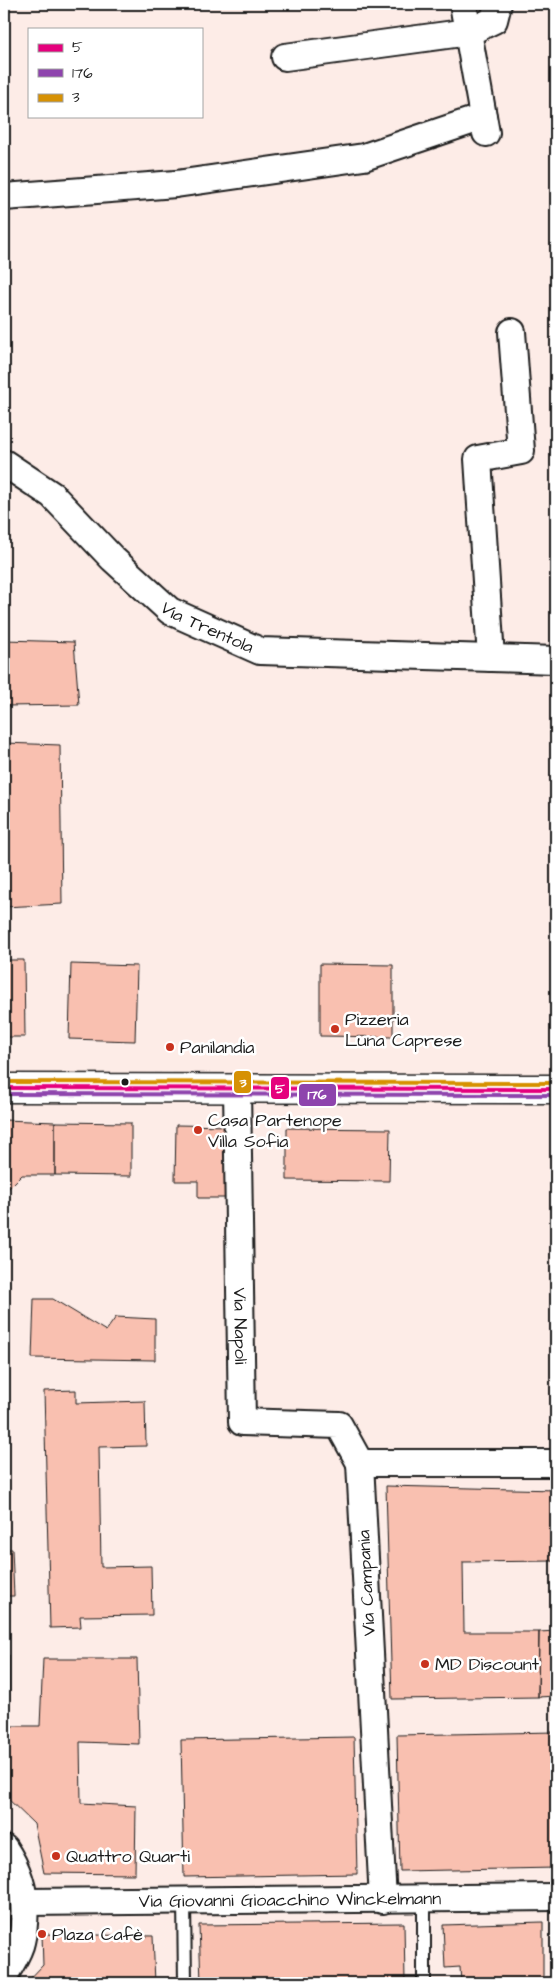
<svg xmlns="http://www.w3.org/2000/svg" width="560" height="1987" font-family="'Architects Daughter',sans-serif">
<rect width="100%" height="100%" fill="#fdece7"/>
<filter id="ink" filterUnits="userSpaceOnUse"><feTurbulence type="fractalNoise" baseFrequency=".02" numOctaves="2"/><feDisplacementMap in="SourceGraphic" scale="10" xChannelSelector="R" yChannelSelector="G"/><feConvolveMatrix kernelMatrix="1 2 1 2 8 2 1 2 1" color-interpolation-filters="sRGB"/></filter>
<g filter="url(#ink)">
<path fill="#f9c0b0" stroke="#1c1c1c" d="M4,640l70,2 5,63 -75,1z
M4,743l56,2 2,159 -58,3z
M4,960h20l1,77h-21z
M71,964l66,2 -2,75 -66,-2z
M320,964l73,1v72l-73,-1z
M4,1120l51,2v53h-33l-18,18z
M55,1122l76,1v53l-76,-1z
M176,1125l56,1 -1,72h-33v-17h-23z
M287,1128l103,1 -1,52 -102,-1z
M34,1299h19l53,32 10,-14 39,2v41l-123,-2z
M4,1309h2l1,45h-3z
M4,1389h4l1,48h-5z
M76,1390v13l69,-2 1,45 -47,1 2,120 50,-1 1,49 -72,1 1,11 -31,1 -6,-237z
M386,1486l170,4v71l-93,1 1,70h75l-1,65 -146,2z
M4,1549h8l2,47h-10z
M556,1631v65l-18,1 1,-65z
M4,1655h5v71h31l3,-67h94l2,85 -59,-2 1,61 55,3 -1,68 -91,-1 -10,-49 -30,-29z
M556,1732v136l-156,3 -3,-136z
M354,1737l3,137 -173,3 -3,-137z
M543,1922v61h-82l-1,-16 -15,1 -2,-43z
M404,1923l1,60h-204l-2,-58z
M42,1934l111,2 2,47h-129l17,-18z"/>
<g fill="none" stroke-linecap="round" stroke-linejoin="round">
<g stroke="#1c1c1c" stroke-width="16">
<path id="lane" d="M184,1901l1,82
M424,1983v-84"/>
</g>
<g stroke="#1c1c1c" stroke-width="30">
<g id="street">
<path d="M463,4l23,129"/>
<path d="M285,57l184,-25 25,-12 4,-16"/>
<path d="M4,197l172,-13 188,-27 119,-40"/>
<path id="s1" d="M4,463l48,32 61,64 57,52 90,40 296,9"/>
<path d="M491,658l-13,-199 43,-8 -9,-119"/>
<path id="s2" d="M237,1088l5,334 97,3 21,38"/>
<path d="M4,1848c19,28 25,60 17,94 -2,11 -12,24 -17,35"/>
<path d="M383,1900l-23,-437h196"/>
<path id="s3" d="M25,1902l531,-5"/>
</g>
</g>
<g stroke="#1c1c1c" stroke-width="31">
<path id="secondary" d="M4,1088l552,1"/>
</g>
<use href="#lane" stroke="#fff" stroke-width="12"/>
<use href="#street" stroke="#fff" stroke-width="26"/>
<use href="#secondary" stroke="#fff" stroke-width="28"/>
<g stroke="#fff" stroke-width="8">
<path id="bus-1" d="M4,1088l552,1"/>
</g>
<g stroke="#fff" stroke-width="8">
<path id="bus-2" d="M4,1094l552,1"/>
</g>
<g stroke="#fff" stroke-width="8">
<path id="bus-3" d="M4,1082l552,1"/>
</g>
<use href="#bus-1" stroke="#e5007d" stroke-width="4"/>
<use href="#bus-2" stroke="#8e44ad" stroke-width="4"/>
<use href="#bus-3" stroke="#d69104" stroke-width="4"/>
</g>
</g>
<g fill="#c8321e" stroke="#fff" stroke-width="2">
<circle cx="335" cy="1029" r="5"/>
<circle cx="170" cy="1047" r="5"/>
<circle cx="198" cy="1130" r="5"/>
<circle cx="425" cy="1664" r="5"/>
<circle cx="56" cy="1856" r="5"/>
<circle cx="42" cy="1934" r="5"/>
</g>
<circle fill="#1c1c1c" stroke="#fff" stroke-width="2" cx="125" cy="1082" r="4.5"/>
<g text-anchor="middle" stroke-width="5" stroke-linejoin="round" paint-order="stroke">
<g font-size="18" fill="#1c1c1c" stroke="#fff">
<text dy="6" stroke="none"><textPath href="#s1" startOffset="264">Via Trentola</textPath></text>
<text dy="6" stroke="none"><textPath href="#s2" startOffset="238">Via Napoli</textPath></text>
<text transform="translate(366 1583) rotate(-93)" y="6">Via Campania</text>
<text dy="6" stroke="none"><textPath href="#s3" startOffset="265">Via Giovanni Gioacchino Winckelmann</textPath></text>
</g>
<g font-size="18" fill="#1c1c1c" stroke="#fff" text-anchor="start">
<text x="345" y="1025">Pizzeria<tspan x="345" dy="21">Luna Caprese</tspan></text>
<text x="180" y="1053">Panilandia</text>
<text x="208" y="1126">Casa Partenope<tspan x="208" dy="21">Villa Sofia</tspan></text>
<text x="435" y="1670">MD Discount</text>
<text x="66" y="1862">Quattro Quarti</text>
<text x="52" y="1940">Plaza Cafè</text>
</g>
</g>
<g stroke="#fff" stroke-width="2">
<rect x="233" y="1070" width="19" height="24" rx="5" fill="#d69104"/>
<rect x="270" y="1076" width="20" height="24" rx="5" fill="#e5007d"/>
<rect x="298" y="1083" width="39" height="24" rx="5" fill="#8e44ad"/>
</g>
<g font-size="14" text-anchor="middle" font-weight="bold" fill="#fff">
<text x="243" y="1087">3</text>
<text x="280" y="1093">5</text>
<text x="317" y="1099">176</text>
</g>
<rect width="560" height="1987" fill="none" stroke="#fff" stroke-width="20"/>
<rect x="10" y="10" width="540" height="1967" fill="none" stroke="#1c1c1c" stroke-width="2" filter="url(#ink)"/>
<rect x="28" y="28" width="175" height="90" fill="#ffffff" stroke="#a4a4a4"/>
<rect x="38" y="44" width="25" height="8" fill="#e5007d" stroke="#a4a4a4"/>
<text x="72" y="52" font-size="15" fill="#1c1c1c">5</text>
<rect x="38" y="69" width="25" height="8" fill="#8e44ad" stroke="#a4a4a4"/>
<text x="72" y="78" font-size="15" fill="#1c1c1c">176</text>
<rect x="38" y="94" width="25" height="8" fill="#d69104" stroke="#a4a4a4"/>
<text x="72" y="102" font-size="15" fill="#1c1c1c">3</text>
</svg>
